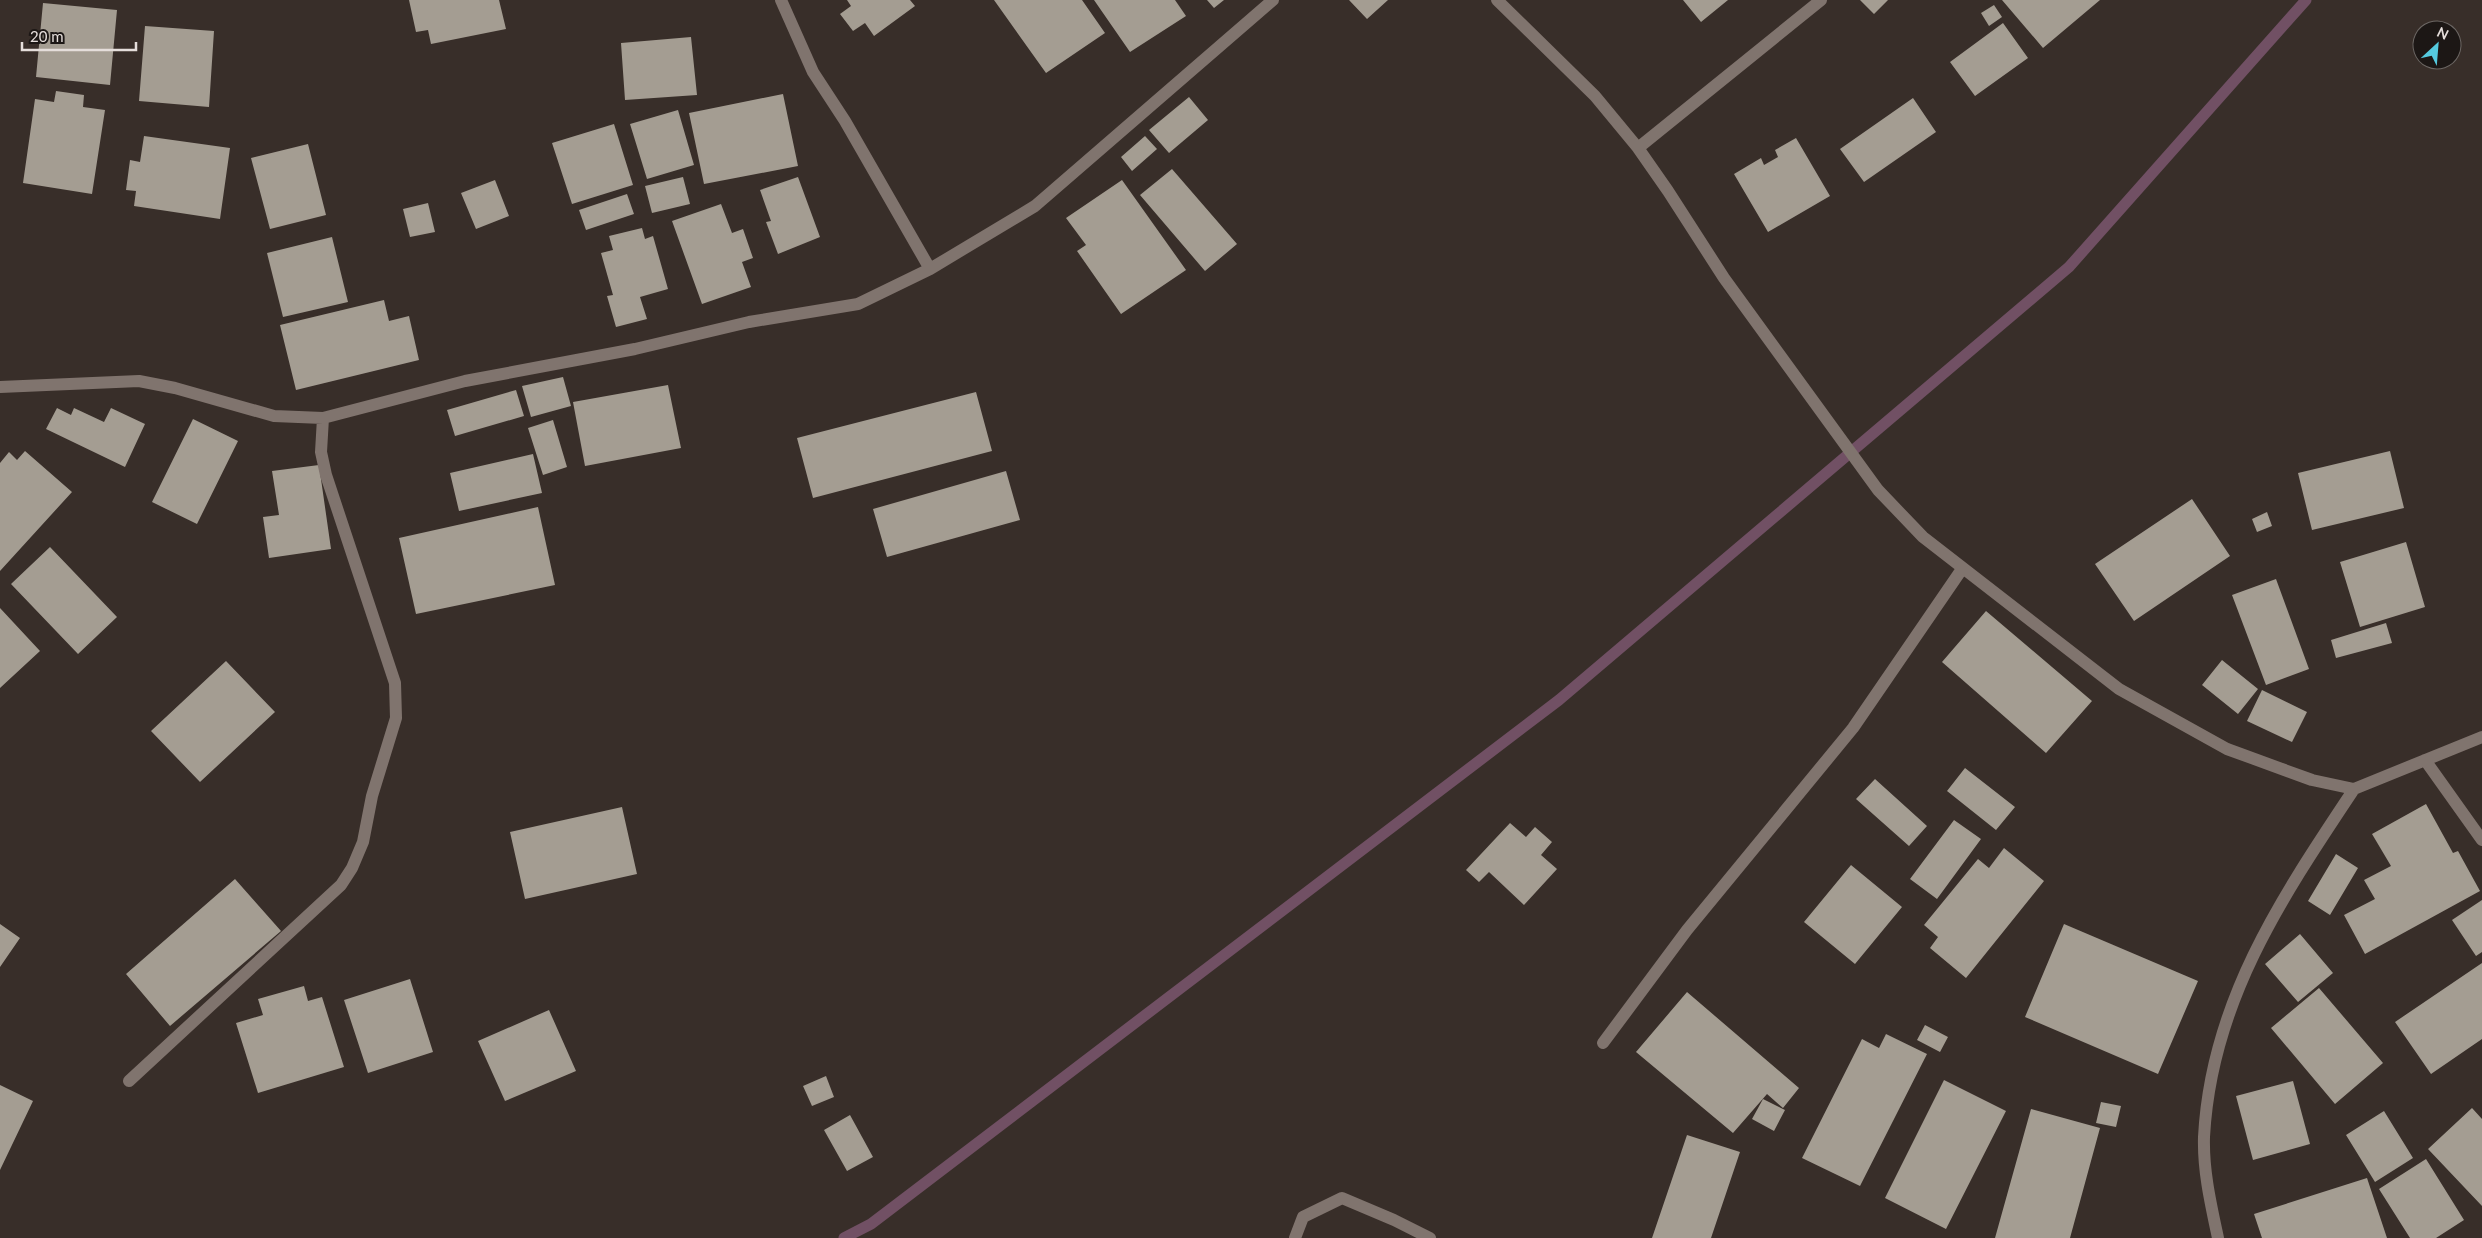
<svg xmlns="http://www.w3.org/2000/svg" width="2482" height="1238" font-family="Lato,sans-serif">
<rect width="100%" height="100%" fill="#382e29"/>
<g fill="none" stroke-linecap="round" stroke-linejoin="round">
<path stroke="#715064" stroke-width="11" d="M844,1238l27,-14 688,-524 510,-433 237,-267"/>
</g>
<path fill="#a49d92" d="M409,0h90l7,29 -75,15 -3,-14 -12,2z
M847,0h63l5,6 -41,30 -9,-13 -12,8 -13,-17 11,-8z
M994,0h88l23,33 -59,40z
M1094,0h81l11,16 -56,36z
M1207,0h17l-10,8z
M1349,0h39l-21,19z
M1683,0h45l-27,22z
M1860,0h28l-14,14z
M2002,0h98l-57,48z
M43,3l74,7 -7,75 -74,-8z
M1994,5l8,12 -13,9 -8,-13z
M2003,23l25,35 -53,38 -25,-34z
M145,26l69,5 -5,76 -70,-6z
M691,37l6,58 -72,5 -4,-57z
M56,91l28,4 -1,12 22,3 -13,84 -69,-11 12,-84 19,3z
M783,94l15,72 -94,18 -15,-71z
M1189,97l19,23 -39,33 -20,-23z
M1913,98l23,34 -72,50 -24,-33z
M678,110l16,55 -47,14 -17,-55z
M614,124l19,61 -61,19 -20,-61z
M144,136l86,12 -10,71 -86,-13 2,-15 -10,-1 4,-30 10,2z
M1145,136l12,13 -25,22 -11,-14z
M1796,138l34,58 -62,36 -34,-58 27,-16 3,7 14,-8 -3,-7z
M308,144l18,71 -56,14 -19,-71z
M1172,169l65,75 -32,27 -65,-76z
M683,177l7,27 -38,9 -7,-27z
M798,177l22,60 -42,17 -12,-32 5,-1 -11,-31z
M495,180l14,36 -33,13 -15,-36z
M1122,180l64,90 -65,44 -44,-63 9,-6 -20,-27z
M627,194l7,20 -48,16 -7,-20z
M428,203l7,29 -25,5 -7,-28z
M721,204l11,29 11,-4 10,29 -11,4 9,25 -49,17 -30,-83z
M642,228l3,11 8,-3 15,53 -28,8 7,22 -31,8 -9,-31 6,-1 -12,-42 12,-3 -4,-14z
M332,237l16,65 -65,15 -16,-64z
M384,300l5,21 20,-5 10,44 -123,30 -16,-65z
M563,377l8,29 -40,11 -9,-31z
M668,385l13,63 -96,18 -12,-64z
M516,390l8,26 -69,20 -8,-26z
M976,392l16,59 -179,47 -16,-60z
M57,408l14,7 3,-7 30,14 7,-14 34,16 -20,43 -79,-38z
M193,419l45,22 -41,83 -45,-22z
M553,420l14,47 -24,8 -15,-47z
M25,451l47,41 -72,79v-108l9,-11 8,8z
M2390,451l14,57 -92,22 -14,-57z
M533,454l9,39 -83,18 -9,-38z
M319,465l12,84 -62,9 -6,-41 16,-2 -7,-44z
M1006,471l14,49 -133,37 -14,-48z
M2192,499l38,57 -96,65 -39,-57z
M538,507l17,78 -139,29 -17,-76z
M2267,512l5,14 -15,6 -5,-13z
M2406,542l19,65 -65,20 -20,-65z
M50,547l67,70 -39,37 -67,-70z
M2276,579l33,90 -43,16 -34,-90z
M0,608l40,43 -40,37z
M1986,611l106,90 -46,52 -104,-91z
M2386,623l6,20 -56,15 -5,-18z
M2222,660l36,29 -20,25 -36,-29z
M226,661l49,51 -75,70 -49,-51z
M2262,690l45,22 -15,30 -45,-21z
M1965,768l50,39 -19,23 -49,-39z
M1875,779l52,47 -18,20 -53,-47z
M2426,804l27,49 5,-2 22,40 -115,63 -21,-39 31,-16 -11,-19 27,-14 -19,-32z
M622,807l15,67 -112,25 -15,-67z
M1954,820l27,19 -44,60 -27,-20z
M1510,823l16,14 9,-10 17,15 -11,13 16,14 -33,36 -35,-33 -10,10 -13,-12z
M2004,848l40,33 -78,97 -36,-30 8,-11 -14,-12 54,-66 11,9z
M2336,854l22,14 -28,47 -22,-14z
M1851,865l51,42 -47,57 -51,-42z
M235,879l46,52 -111,95 -44,-52z
M2482,900v52l-6,4 -24,-36z
M0,924l20,14 -20,29z
M2064,924l134,57 -40,93 -133,-57z
M2300,934l33,39 -35,29 -33,-38z
M2482,963v76l-51,35 -36,-52z
M410,979l23,73 -65,21 -24,-73z
M304,986l4,15 14,-4 22,70 -86,26 -22,-70 27,-8 -5,-16z
M2319,988l64,75 -48,41 -64,-76z
M1687,992l112,96 -16,20 -16,-14 -34,39 -97,-81z
M549,1010l27,61 -71,30 -27,-60z
M1925,1025l23,12 -8,15 -23,-12z
M1886,1034l41,20 -67,132 -58,-28 60,-119 17,9z
M826,1076l8,21 -22,9 -9,-20z
M1944,1080l62,31 -60,118 -61,-31z
M2293,1081l17,63 -57,16 -17,-64z
M0,1085l33,16 -33,69z
M1763,1099l22,11 -11,21 -22,-12z
M2101,1102l20,4 -5,21 -20,-4z
M2472,1108l10,11v87l-54,-57z
M2031,1109l69,19 -30,110h-75z
M2384,1111l29,47 -38,24 -29,-47z
M850,1115l23,42 -26,14 -23,-41z
M1687,1135l53,17 -29,86h-59z
M2426,1159l38,61 -28,18h-26l-31,-49z
M2367,1178l20,60h-125l-8,-24z"/>
<g fill="none" stroke-linecap="round" stroke-linejoin="round">
<path stroke="#80746e" stroke-width="12" d="M781,0l32,72 32,49 85,148
M1497,0l98,96 43,52 30,43 56,87 154,212 45,47 196,152 108,60 85,31 42,9 128,-52
M1638,148l183,-148
M0,387l139,-6 36,7 99,28 49,2 142,-37 170,-32 114,-27 109,-18 72,-35 105,-63 238,-206
M2425,760l57,80
M1603,1043l84,-113 166,-202 109,-159
M129,1081l212,-196 11,-17 11,-26 9,-46 24,-78 -1,-35 -69,-208 -5,-23 2,-34
M1295,1238l8,-21 39,-19 52,22 36,18
M2218,1238c-7,-33 -15,-67 -14,-101 7,-135 78,-240 150,-348"/>
</g>
<g transform="translate(2437 45) rotate(26)"><circle r="24" fill="#1c1715" stroke="#6c6764"/>
<path d="M0-4L9 19L0 12L-9 19Z" fill="#55cadf"/>
<text y="-8" font-size="14" font-weight="bold" text-anchor="middle" fill="#e5dedb">N</text>
</g>
<path d="M22 42v8h114v-8" fill="none" stroke="#e5dedb" stroke-width="2.5"/>
<text x="30" y="42" font-size="15" fill="#e5dedb" stroke="#1c1715" stroke-width="4" paint-order="stroke">20 m</text>
</svg>
